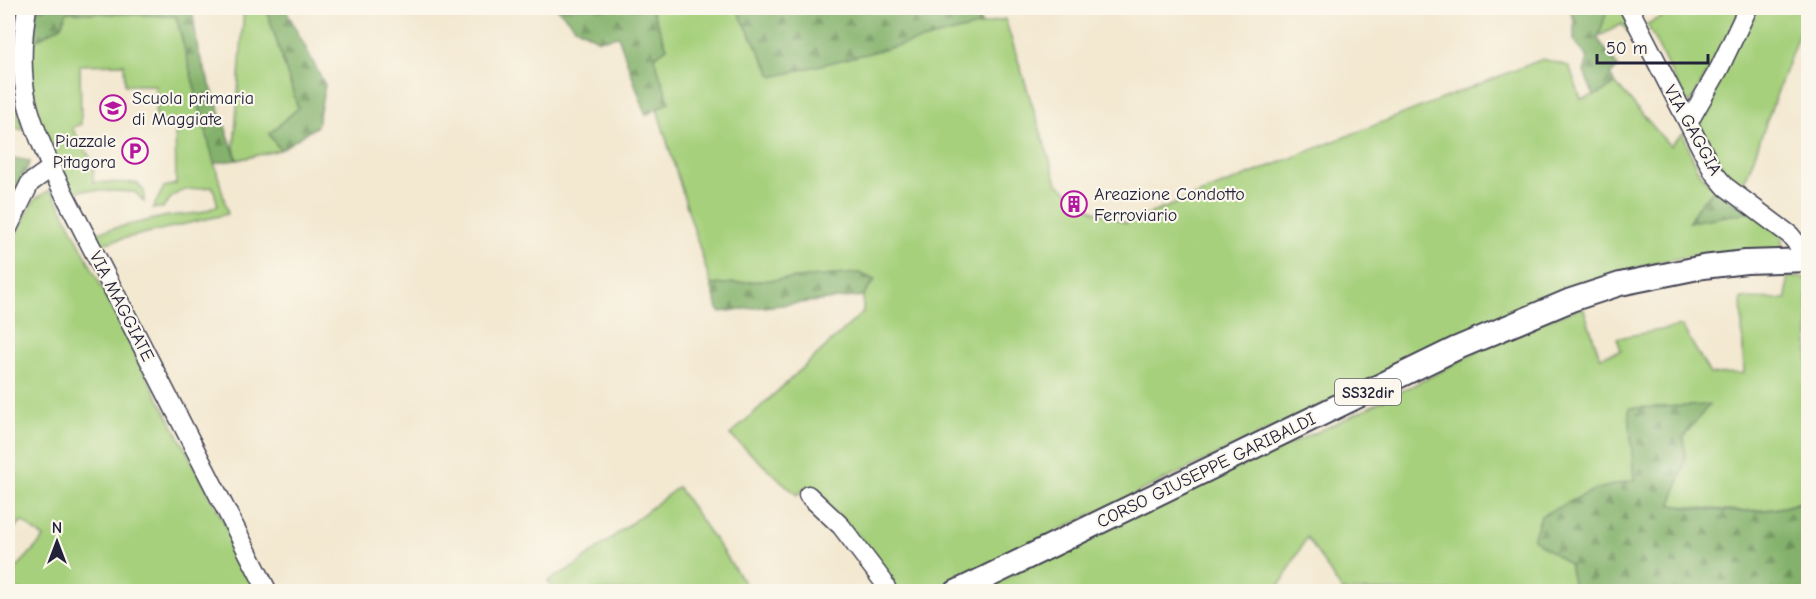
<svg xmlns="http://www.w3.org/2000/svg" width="1816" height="599" font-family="'Comic Neue',sans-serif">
<defs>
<pattern id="forest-firs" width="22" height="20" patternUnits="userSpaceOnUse" patternTransform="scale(1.5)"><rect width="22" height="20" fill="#84b26c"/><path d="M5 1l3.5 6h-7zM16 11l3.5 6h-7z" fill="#6c905a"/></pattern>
</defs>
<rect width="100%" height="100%" fill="#fbf7ec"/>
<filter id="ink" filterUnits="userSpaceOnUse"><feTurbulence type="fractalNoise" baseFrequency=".0167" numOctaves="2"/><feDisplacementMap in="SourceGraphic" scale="12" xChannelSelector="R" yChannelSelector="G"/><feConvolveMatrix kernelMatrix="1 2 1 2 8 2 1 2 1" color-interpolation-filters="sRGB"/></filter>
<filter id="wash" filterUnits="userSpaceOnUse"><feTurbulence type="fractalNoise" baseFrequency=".008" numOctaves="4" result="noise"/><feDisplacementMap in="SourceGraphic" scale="24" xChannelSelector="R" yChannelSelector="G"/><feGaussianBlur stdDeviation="1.35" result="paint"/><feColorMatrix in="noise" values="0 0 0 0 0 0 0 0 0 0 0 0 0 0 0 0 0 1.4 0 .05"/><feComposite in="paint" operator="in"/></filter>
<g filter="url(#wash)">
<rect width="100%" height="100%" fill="#f3e8d0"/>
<path fill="#a6d07c" stroke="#64795c" stroke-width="1.5" d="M244,8h22l32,100 -29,26 11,16 -43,10 -3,-12z
M651,8h85l37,69 232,-58 52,164 35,27 34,13 417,-164 26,7 12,33c12,-3 25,-6 34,-16l55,63 13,-13 14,36 17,21 -14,13 -11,19 61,-10 32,24v14c-22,1 -46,0 -69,3 -64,7 -126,28 -185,53l-596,285h-39c-14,-43 -54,-73 -86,-104l-10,8 -67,-60 133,-123v-16l12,-16 -16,-7 -148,12 -54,-176 12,-7 -15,-45 13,-9z
M1608,8h13l28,51 -27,-35 -24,13z
M1679,8h62l-13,29 -38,66 -5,-2 -38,-77z
M1752,8h56l-61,168 -9,14 -13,-14 -28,-51z
M66,12l110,4 52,198 -128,30 -3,-12 71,-16 31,-3 19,-7 -5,-19c-25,3 -36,-1 -50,21h-10l11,-21 12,-3 -1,-62 -19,1 -1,-38h-30l-1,-21 -44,1 1,59 -9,4 22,36 -1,18 44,1 7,8v11l-9,-10 -51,-2 -10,2c-15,-28 -33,-57 -40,-88 -5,-19 -3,-41 -3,-61l30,-17z
M8,57l4,3 3,37 8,33 -15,-4z
M50,190l8,11 84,166 119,224h-253l4,-4 -1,-13 33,-36 -22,-17 -14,14v-286l27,-50z
M1787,277l21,1v221c-42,19 -92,10 -137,6l14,-43 -1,-26 -55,-27 5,71 -40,10 -53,26 -8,23 36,25 6,27h-233l-35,-54 -24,43 -9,11 -299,1 125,-62 237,-107 101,-50 70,-39 75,-27 17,50 21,-7 -4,-12 65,-12 28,48 34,-1 -3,-75 46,1z
M678,487l72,104h-195l-7,-10 27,-15z"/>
<path fill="url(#forest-firs)" stroke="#536a54" stroke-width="1.5" d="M8,8h12l-8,52 -4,-3z
M37,8h155l6,43 39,109 -23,3 -38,-147 -109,-4 -6,14 -30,17z
M266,8h19l40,77 -8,41 -37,24 -11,-16 29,-26z
M557,8h94l16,40 -13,9 15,45 -23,13 -28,-79 -19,4 -24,-13z
M736,8h241l5,17 -209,52z
M1569,8h39l-10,31 20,28 -8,8 5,8 -4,4 -17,9 -10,-24 4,-14 -14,-17v-21z
M8,157l22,4 -22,54z
M1714,190l36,22 -61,10 11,-19z
M859,273l16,7 -12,16 -144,16 -8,-27z
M1709,405l-25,31 1,26 -14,43c44,6 96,13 137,-6v92h-233l-6,-27 -36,-25 8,-23 53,-26 40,-10 -5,-72z"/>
</g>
<g filter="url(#ink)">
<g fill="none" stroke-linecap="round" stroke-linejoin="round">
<g stroke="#414051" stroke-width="21">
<path id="minor" d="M27,8c-5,31 -7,62 0,93 5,23 16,45 24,67l217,424
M1629,8l85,165 12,14 64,48 9,11 2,14
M1688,123l31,-54 29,-61
M8,228l22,-45 21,-15
M808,495l33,31 42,55 5,11"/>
</g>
<g stroke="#414051" stroke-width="26">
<path id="major" d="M956,592l499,-243 116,-49 49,-16 83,-17 43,-5 62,-2"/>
</g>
<use href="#minor" stroke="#fff" stroke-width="18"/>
<use href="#major" stroke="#fff" stroke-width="22"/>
</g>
</g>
<defs>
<g id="school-ring" transform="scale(1.35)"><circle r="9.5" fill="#fbf7ec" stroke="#b5179e" stroke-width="1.5"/><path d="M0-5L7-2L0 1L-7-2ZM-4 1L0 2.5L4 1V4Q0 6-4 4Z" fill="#b5179e"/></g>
<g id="parking-ring" transform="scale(1.35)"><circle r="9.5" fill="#fbf7ec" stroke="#b5179e" stroke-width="1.5"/><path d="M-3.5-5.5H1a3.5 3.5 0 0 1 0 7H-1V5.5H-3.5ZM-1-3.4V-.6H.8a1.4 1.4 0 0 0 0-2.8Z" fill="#b5179e"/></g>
<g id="building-ring" transform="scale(1.35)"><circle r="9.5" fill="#fbf7ec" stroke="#b5179e" stroke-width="1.5"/><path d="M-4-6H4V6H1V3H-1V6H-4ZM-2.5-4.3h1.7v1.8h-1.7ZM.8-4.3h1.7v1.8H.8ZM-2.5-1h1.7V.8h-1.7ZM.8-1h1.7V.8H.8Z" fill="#b5179e"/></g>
</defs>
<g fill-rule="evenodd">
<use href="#school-ring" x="113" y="108"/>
<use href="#parking-ring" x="135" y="151"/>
<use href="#building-ring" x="1074" y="204"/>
</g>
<g text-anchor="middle" stroke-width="4.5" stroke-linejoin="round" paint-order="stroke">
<rect fill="#fbf7ec" stroke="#636270" stroke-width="1.5" x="1335" y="379" width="66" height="26" rx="4.5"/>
<g font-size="16" font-weight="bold" fill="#22223b">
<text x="1368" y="398">SS32dir</text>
</g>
<g font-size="18" fill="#22223b" stroke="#fbf7ec" text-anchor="start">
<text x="132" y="104">Scuola primaria<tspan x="132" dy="21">di Maggiate</tspan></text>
<text x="116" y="147" text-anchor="end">Piazzale<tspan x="116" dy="21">Pitagora</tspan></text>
<text x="1094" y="200">Areazione Condotto<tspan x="1094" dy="21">Ferroviario</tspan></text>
</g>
<g font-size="18" fill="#22223b" stroke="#fbf7ec">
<text transform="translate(1693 130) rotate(61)" y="6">VIA GAGGIA</text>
<text transform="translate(122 306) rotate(63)" y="6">VIA MAGGIATE</text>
<text transform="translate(1206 470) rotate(-26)" y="6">CORSO GIUSEPPE GARIBALDI</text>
</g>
</g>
<rect width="1816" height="599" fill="none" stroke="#fbf7ec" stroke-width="30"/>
<g transform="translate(57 542)" stroke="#fbf7ec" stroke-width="4.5" paint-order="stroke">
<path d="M0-4.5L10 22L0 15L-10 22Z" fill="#22223b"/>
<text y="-9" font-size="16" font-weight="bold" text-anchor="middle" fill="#22223b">N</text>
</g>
<path d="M1597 54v9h111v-9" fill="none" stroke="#22223b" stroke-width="3"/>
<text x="1606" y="54" font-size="18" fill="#22223b" stroke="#fbf7ec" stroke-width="4.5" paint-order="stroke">50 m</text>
</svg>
